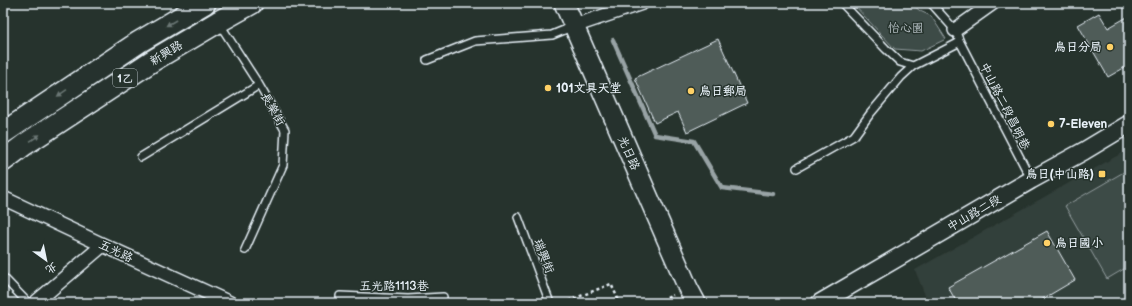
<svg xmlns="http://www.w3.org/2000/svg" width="1132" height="306" font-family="'Balsamiq Sans','LXGW WenKai TC',sans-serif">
<rect width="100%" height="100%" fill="#26332d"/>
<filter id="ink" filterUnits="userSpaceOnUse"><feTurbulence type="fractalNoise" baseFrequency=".025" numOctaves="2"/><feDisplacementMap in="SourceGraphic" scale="8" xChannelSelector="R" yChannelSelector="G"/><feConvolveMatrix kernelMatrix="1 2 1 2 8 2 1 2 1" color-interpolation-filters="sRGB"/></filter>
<g filter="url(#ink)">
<path fill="#333f3a" d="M1129,149v154h-201l-13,-33z"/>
<path fill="#3e4b47" stroke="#939ea0" d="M852,3h59l9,8 11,5 15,23 -25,12 -26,-2z
M1129,169v97l-22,13 -42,-73z"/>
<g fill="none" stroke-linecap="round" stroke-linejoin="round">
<path stroke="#98a3a5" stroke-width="4.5" d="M613,40l42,95 39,6 28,47 51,6"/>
</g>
<path fill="#505c59" stroke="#e8f1f8" d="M1099,13l9,15 21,-12v49l-21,12 -30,-52z
M718,39l29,64 -60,29 -9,-20 -23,11 -20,-45z
M1047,231l28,49 -39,23h-79l-9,-16z"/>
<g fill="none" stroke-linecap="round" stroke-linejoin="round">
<g stroke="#e8f1f8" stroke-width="10">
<path id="service" d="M842,3l44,46 14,13 13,4 47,-24
M931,3l24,27 5,12 71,137
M219,23l40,62 26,45 -2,35 -38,85
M427,60l48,-19 77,-6 22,-9
M141,157l118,-72
M797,168l57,-32 16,-22 31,-37 12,-11
M518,217l32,86
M3,277l25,26
M340,296l68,3 35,-2 -2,6"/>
</g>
<g stroke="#e8f1f8" stroke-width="16">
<path id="minor" d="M574,26l68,-23
M955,30l38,-27
M3,198l100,47 127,58
M35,303l68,-58"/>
</g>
<g stroke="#e8f1f8" stroke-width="20">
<path id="tertiary" d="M820,303l211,-123 53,-29 45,-27"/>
</g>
<g stroke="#e8f1f8" stroke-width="22">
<path id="secondary" d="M564,3l124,285 8,15"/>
</g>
<g stroke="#e8f1f8" stroke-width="24">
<path id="primary" d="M3,133l136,-91 66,-39
M3,161l21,-16 128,-84 66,-39 34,-19"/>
</g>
<path stroke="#e8f1f8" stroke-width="2.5" stroke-dasharray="3 3" stroke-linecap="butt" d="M563,303l48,-19 9,19
M656,303l17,-8"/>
<use href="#service" stroke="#26332d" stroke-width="7"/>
<use href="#minor" stroke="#26332d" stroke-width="13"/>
<use href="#tertiary" stroke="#26332d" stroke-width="17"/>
<use href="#secondary" stroke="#26332d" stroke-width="19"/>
<use href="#primary" stroke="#26332d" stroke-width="21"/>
</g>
<defs><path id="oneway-solid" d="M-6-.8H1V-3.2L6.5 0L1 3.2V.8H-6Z"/></defs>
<g fill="#6a7674">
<use href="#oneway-solid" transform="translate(171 23) rotate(150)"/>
<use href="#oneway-solid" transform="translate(62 93) rotate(146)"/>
<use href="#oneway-solid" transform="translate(35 138) rotate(-34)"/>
</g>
</g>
<g fill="#ffd166" stroke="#26332d" stroke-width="1.5">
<circle cx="1110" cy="47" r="4"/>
<circle cx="548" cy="88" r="4"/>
<circle cx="691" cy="91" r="4"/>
<circle cx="1051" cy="124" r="4"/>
<rect x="1098" y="170" width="8" height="8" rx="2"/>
<circle cx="1047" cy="243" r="4"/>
</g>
<g text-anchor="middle" stroke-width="3" stroke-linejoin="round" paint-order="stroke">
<rect fill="#26332d" stroke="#aeb8bb" stroke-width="1" x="113" y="69" width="24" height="18" rx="3"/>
<g font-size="11" font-weight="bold" fill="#e8f1f8">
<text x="125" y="82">1乙</text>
</g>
<g font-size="12" fill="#b5bfc3" stroke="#26332d">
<text x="906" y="32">怡心園</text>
</g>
<g font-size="12" font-weight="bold" fill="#e8f1f8" stroke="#26332d" text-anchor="start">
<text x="1102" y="51" text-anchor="end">烏日分局</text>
<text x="556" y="92">101文具天堂</text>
<text x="699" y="95">烏日郵局</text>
<text x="1059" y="128">7-Eleven</text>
<text x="1094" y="178" text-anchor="end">烏日(中山路)</text>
<text x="1055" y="247">烏日國小</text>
</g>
<g font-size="12" fill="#e8f1f8" stroke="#26332d">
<text transform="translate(166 53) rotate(-31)" y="4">新興路</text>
<text transform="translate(1005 106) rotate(63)" y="4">中山路二段昌明巷</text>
<text transform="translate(273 109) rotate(60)" y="4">長樂街</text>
<text transform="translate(629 153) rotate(66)" y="4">光日路</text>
<text transform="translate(974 213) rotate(-30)" y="4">中山路二段</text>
<text transform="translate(116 251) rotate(25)" y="4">五光路</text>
<text transform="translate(544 256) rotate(69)" y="4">瑞興街</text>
<text x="394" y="290">五光路1113巷</text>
</g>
</g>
<rect width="1132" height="306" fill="none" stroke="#26332d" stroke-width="16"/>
<rect x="8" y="8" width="1116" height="290" fill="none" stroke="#e8f1f8" stroke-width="1.5" filter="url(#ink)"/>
<g transform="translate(46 260) rotate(147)" stroke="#26332d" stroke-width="3" paint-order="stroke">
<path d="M0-3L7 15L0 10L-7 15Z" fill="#e8f1f8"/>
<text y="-6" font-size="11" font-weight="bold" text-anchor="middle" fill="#e8f1f8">北</text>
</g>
</svg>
